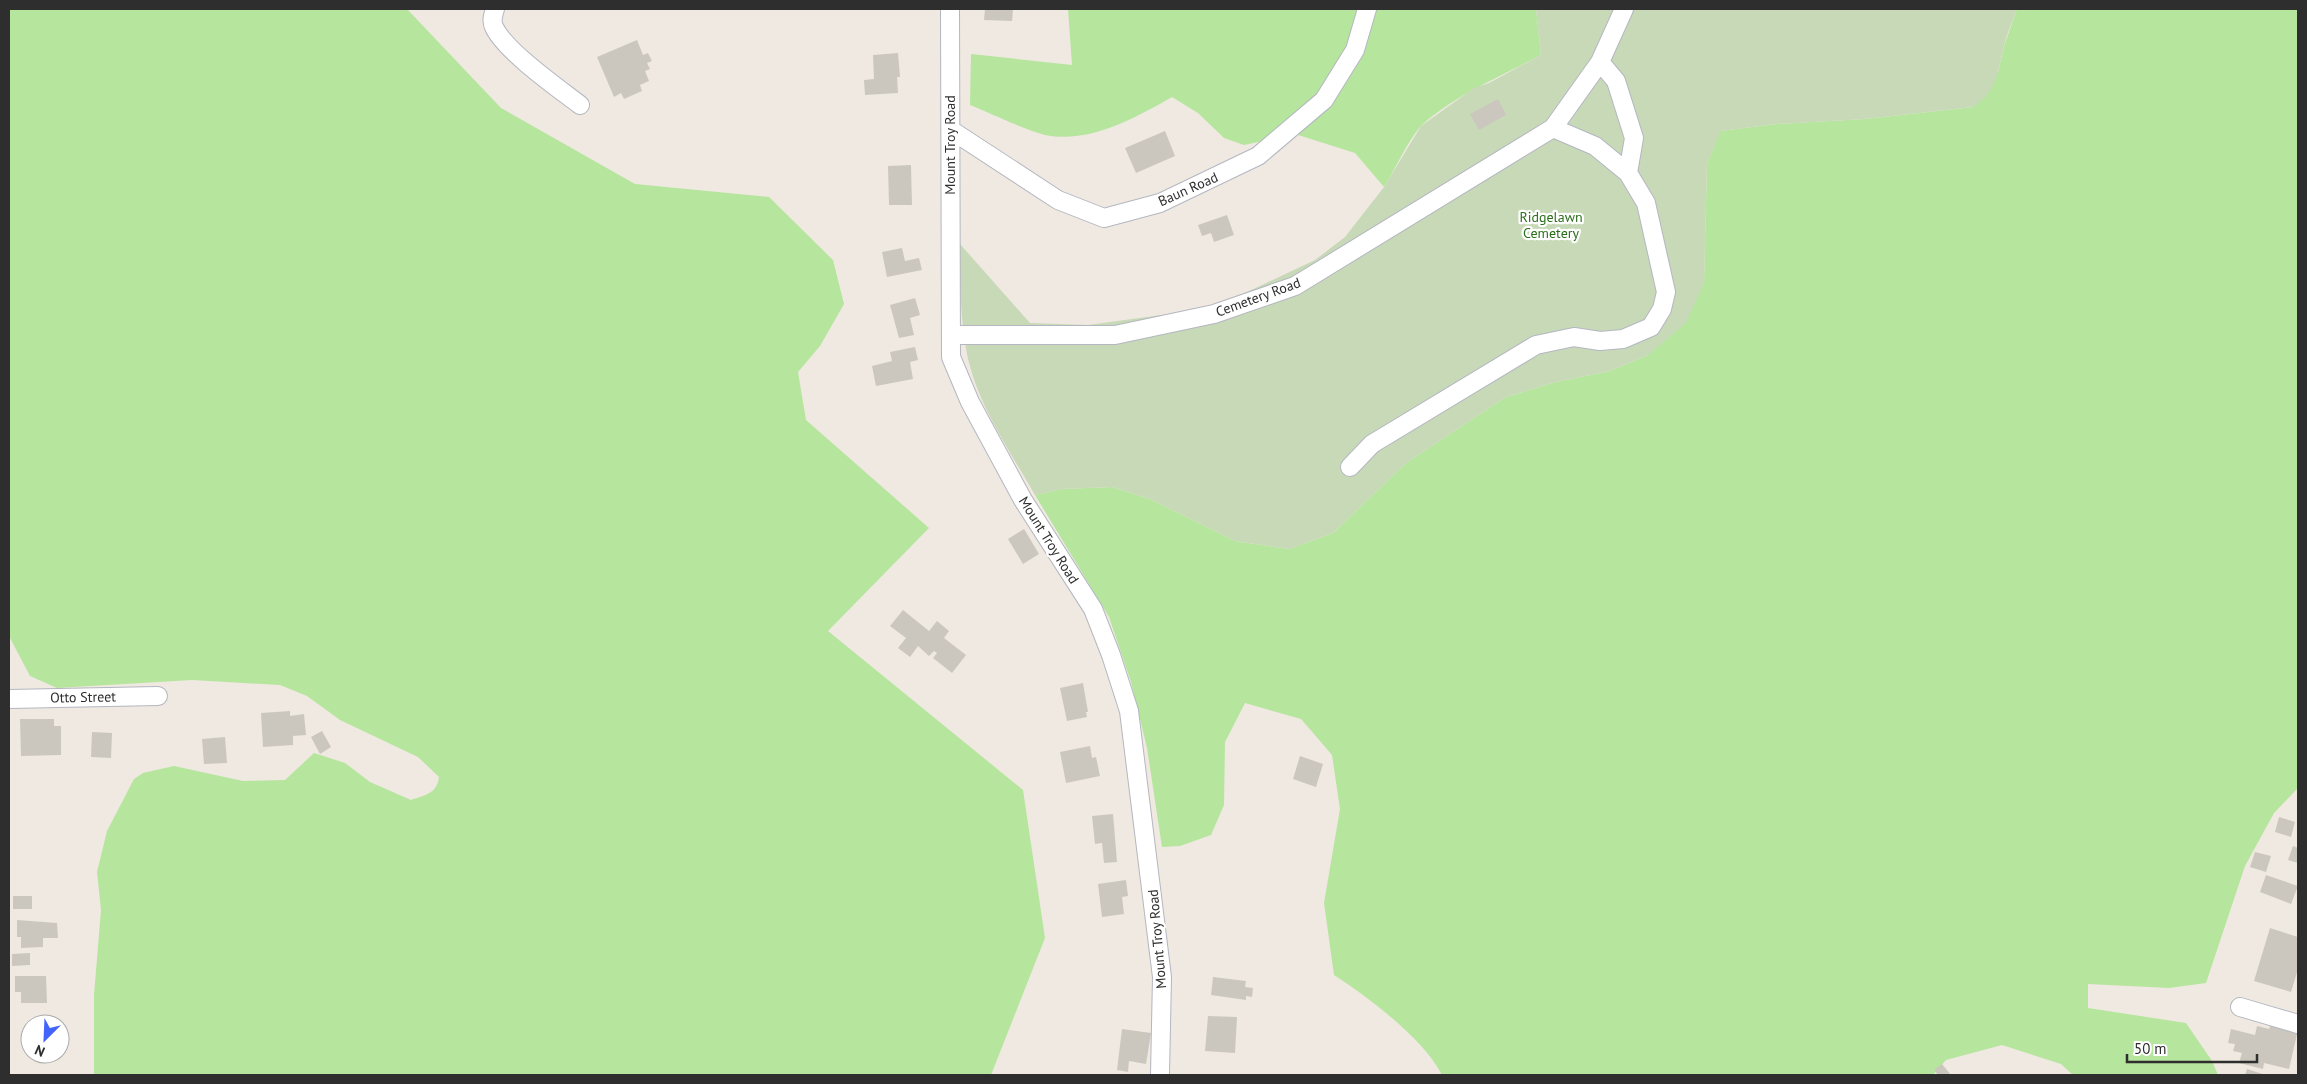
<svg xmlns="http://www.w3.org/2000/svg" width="2307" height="1084" font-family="'PT Sans',sans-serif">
<rect width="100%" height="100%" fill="#efe9e1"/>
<path fill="#b6e59e" d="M9,9h398l94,99 134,76 134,13 64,63 11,44 -24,42 -22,26 8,48 123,108 -101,103 195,159 22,148 -54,137h-897v-80l7,-85 -4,-38 10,-41 27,-52 9,-6 31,-7 69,15 42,-1 29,-27 31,10 25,19 41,18c14,-5 26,-6 28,-23l-21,-20 -78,-37 -33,-24 -27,-11 -88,-5 -135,8 -27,-12 -21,-40z
M1068,9h468l5,46c-39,21 -86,40 -119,70 -11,10 -29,48 -38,62l-29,-34 -60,-19 -51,11 -20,-7 -26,-25 -26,-16c-37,21 -83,47 -127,38 -23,-6 -52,-21 -75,-30l1,-51 101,11z
M2017,9h281v779l-24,25 -29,53 -39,117 -37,5 -81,-4v24l98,15 26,38 6,14h-145l-12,-11 -59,-19 -56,15 -13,15h-491c-18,-36 -74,-78 -108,-100l-10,-72 16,-94 -8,-54 -31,-36 -56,-16 -20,39 -1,63 -13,30 -31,11 -18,1 -15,-99 -16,-66 -22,-65 -74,-122 27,-6 50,-2 38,12 85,42 54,8 44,-16 73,-70 100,-66 50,-15 54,-11 38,-16 56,-73 3,-118 13,-33 57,-7 88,-5 108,-12 25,-35 6,-26z"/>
<path fill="#c8d9b8" d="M1536,9h481c-4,12 -10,24 -13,37 -7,26 -6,45 -31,61l-108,12 -88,5 -56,7 -14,33 -3,119 -18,40 -38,32 -38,16 -54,11 -50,15 -100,66 -73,70 -44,16 -54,-8 -85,-42 -38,-12 -50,2 -27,6c-25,-44 -58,-91 -68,-141 -7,-36 -7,-73 -7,-110l70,79 58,2 125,-17 102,-48 30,-23 39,-50 37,-61 53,-38 15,-5 52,-28z"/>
<path fill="#cbc7bf" d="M985,9h28l-1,12 -28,-1z
M637,40l6,15 5,-2 4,8 -5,2 3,6 -5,2 4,10 -9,4 2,6 -18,8 -3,-6 -7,4 -17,-40z
M898,53l2,24h-3l1,16 -33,2 -1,-15 10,-1 -1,-24z
M1498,99l8,16 -27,15 -9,-16z
M1165,131l10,25 -39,17 -11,-25z
M911,165l1,40h-23l-1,-39z
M1227,215l7,20 -20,7 -3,-9 -9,3 -4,-11z
M902,248l3,13 14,-3 3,12 -35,7 -5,-25z
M915,298l5,17 -10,3 4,17 -15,3 -9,-33z
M915,347l3,13 -8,2 3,17 -37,7 -4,-20 20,-5 -2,-9z
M1024,529l15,25 -16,10 -15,-25z
M903,610l26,21 8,-10 12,10 -5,7 22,17 -14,18 -19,-15 4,-5 -3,-2 -5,5 -11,-10 -8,11 -12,-9 8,-10 -16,-12z
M1083,683l5,29h-2l1,5 -20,4 -7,-33z
M290,711v5l14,-2 2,21 -13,1v9l-30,2 -2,-34z
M20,719h34v7h7v29l-40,1z
M322,731l9,16 -11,7 -9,-17z
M92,732l20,1 -1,25 -20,-1z
M225,737l2,26 -23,1 -2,-25z
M1090,746l2,12 4,-1 4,19 -34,7 -6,-31z
M1300,756l23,8 -7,23 -23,-8z
M1113,814l4,48 -13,1 -2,-20 -7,1 -3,-28z
M2279,817l16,5 -4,15 -16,-5z
M2293,846l5,2v15l-10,-3z
M2255,852l16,4 -5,16 -16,-5z
M2266,875l32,11 -7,18 -31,-12z
M1126,880l2,16 -6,1 2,17 -22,3 -4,-33z
M13,896h19v13h-19z
M17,920l40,3 1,15h-15v9l-22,1v-11h-4z
M2270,928l28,9v32l-7,23 -37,-11z
M30,953v12l-18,1v-12z
M15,976h31l1,27h-26v-11h-6z
M1213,977l33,4 -1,6 8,1 -1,9 -6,-1v4l-35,-5z
M1208,1016l29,1 -2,36 -30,-2z
M2271,1023l27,7 -9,39 -25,-6 -1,6 -24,-6 3,-10 -9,-2 2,-7 -7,-1 3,-14 24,6 2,-9 12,3z
M1122,1029l29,4 -5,31 -17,-3 -1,11 -11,-2z
M1942,1064l9,11h-13l-4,-5z
M2247,1069l19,6h-21z"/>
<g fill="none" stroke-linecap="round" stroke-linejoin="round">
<g stroke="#b4b7c1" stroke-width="20">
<path id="minor" d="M495,9c-2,6 -4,12 -1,18 11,24 64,61 86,78
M950,9l1,348 19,45 53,98 70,109 18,46 18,56 33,266 -2,98
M1600,62l16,19 18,57 -6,35
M951,130l107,70 46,18 56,-15 98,-47 66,-56 31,-50 12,-41
M952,335h163l99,-21 81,-28 258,-158 47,-66 24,-53
M1350,467l22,-23 164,-99 38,-8 26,4 23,-2 28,-12 11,-18 4,-17 -20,-89 -18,-30 -33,-27 -42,-18
M9,699l149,-3
M2240,1007l58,17"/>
</g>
<use href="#minor" stroke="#fff" stroke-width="18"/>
</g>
<g text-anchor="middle" stroke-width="4.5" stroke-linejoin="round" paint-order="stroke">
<g font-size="14" fill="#2e2e2e" stroke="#fff">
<text transform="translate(950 145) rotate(-90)" y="5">Mount Troy Road</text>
<text transform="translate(1188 189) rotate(-24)" y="5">Baun Road</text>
<text transform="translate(1258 297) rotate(-20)" y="5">Cemetery Road</text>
<text transform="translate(1049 540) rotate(58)" y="5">Mount Troy Road</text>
<text transform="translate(83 697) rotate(-1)" y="5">Otto Street</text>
<text transform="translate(1157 939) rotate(-95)" y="5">Mount Troy Road</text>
</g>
<g font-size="14" fill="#2c6e1b" stroke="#fff">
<text x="1551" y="222">Ridgelawn<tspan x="1551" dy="16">Cemetery</tspan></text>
</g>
</g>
<rect width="2307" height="1084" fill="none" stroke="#2e2e2e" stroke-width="20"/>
<g transform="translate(45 1039) rotate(204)"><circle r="24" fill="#ffffff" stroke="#ababab"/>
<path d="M0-4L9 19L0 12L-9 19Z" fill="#4264fb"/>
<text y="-8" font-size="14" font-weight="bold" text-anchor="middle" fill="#2e2e2e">N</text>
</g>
<path d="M2127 1054v8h130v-8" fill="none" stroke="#2e2e2e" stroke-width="2.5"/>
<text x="2134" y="1054" font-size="15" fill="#2e2e2e" stroke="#ffffff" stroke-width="4" paint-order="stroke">50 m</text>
</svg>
